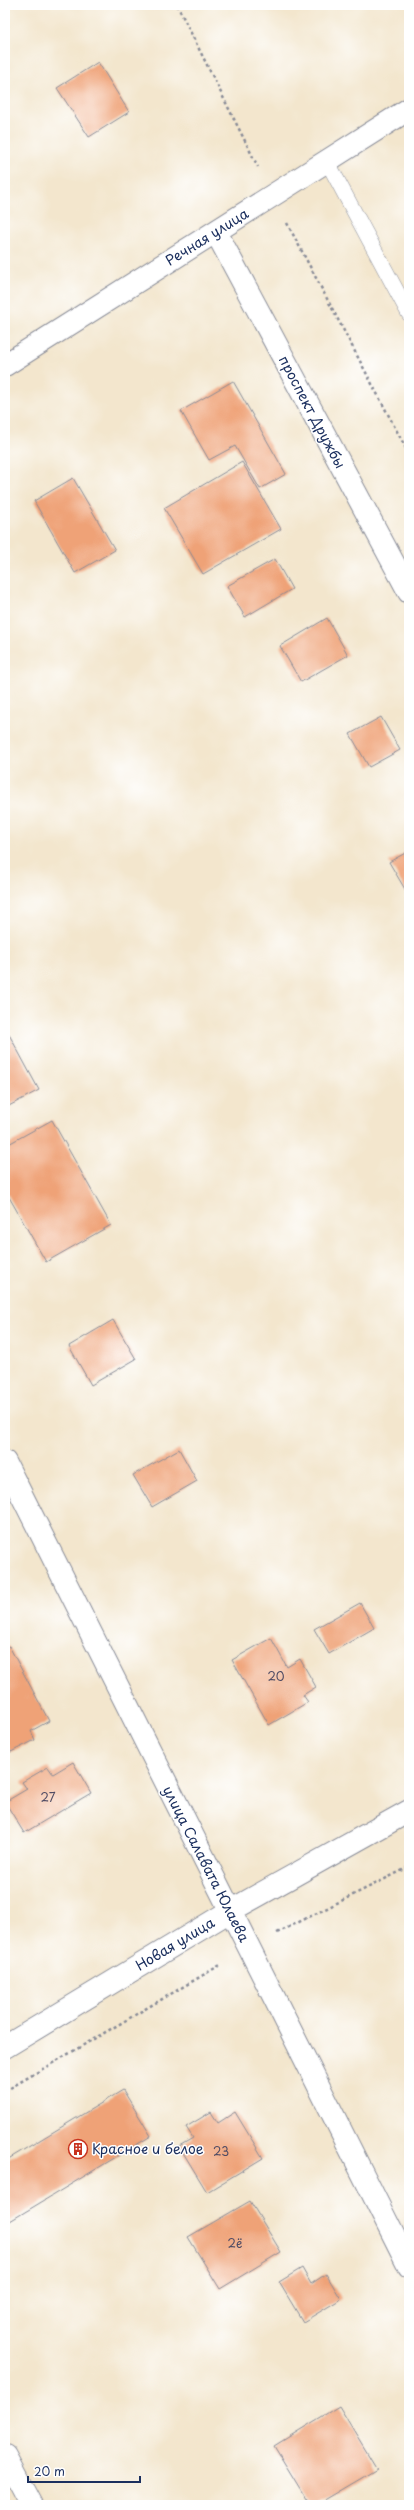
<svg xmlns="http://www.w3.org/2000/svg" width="414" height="2510" font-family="'Playpen Sans',sans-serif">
<rect width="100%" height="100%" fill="#fff"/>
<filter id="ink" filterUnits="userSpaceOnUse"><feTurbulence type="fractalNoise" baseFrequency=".025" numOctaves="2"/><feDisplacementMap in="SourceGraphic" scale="8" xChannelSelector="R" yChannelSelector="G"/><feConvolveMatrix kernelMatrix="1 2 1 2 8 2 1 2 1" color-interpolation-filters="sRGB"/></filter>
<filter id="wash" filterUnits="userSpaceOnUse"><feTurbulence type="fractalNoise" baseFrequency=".012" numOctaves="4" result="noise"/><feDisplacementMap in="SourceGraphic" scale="16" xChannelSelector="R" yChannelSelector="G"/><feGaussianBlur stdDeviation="0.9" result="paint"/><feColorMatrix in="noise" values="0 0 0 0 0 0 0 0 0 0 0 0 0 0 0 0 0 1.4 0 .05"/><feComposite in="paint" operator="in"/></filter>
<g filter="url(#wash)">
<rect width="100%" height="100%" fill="#f3e6cd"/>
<g id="blocks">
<path fill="#efa277" d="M98,62l31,50 -40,25 -32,-49z
M233,381l53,93 -26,15 -25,-43 -26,14 -28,-49z
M242,462l39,67 -78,45 -39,-66z
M73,478l42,72 -40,23 -41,-72z
M275,559l17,30 -47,28 -18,-31z
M327,618l21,37 -47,27 -21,-36z
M381,717l19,33 -31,17 -19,-33z
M409,851v45l-20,-34z
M5,1027l34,63 -34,18z
M52,1120l59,105 -65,37 -41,-72v-44z
M113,1320l23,39 -45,26 -22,-39z
M179,1449l18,32 -45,26 -19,-32z
M360,1603l14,25 -45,26 -15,-25z
M271,1638l16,29 13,-8 16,28 -13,8 5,7 -39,23 -37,-65z
M9,1646l40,75 -18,10 4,9 -24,12 -6,-11v-93z
M73,1762l18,31 -67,40 -19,-31 22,-13 -5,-7 26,-15 5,7z
M123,2090l28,46 -146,88v-63z
M211,2112l7,11 17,-11 28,46 -56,34 -28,-46 14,-8 -7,-11z
M250,2201l31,51 -61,37 -32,-52z
M302,2268l9,16 15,-10 15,25 -38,23 -24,-40z
M339,2406l38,63 -61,36h-6l-36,-59z"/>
</g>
</g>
<g filter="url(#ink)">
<use href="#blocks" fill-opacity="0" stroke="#878a96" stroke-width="1"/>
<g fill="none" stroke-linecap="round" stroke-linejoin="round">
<g stroke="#878a96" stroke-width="16">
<path id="lane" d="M327,161l82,153"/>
</g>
<g stroke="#878a96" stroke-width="24">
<path id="street" d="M216,232l193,360
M5,365l404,-256
M5,1462l404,804
M5,2047l225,-136 179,-100
M5,2456l26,49"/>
</g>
<path stroke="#878a96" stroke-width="2.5" stroke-dasharray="3 3" stroke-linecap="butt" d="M177,5l81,162
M287,223l122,231
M277,1933l132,-66
M5,2091l217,-127"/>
<use href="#lane" stroke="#fff" stroke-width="15"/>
<use href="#street" stroke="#fff" stroke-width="22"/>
</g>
</g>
<defs>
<g id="building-ring" transform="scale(1)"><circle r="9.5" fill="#fff" stroke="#c8321e" stroke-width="1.5"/><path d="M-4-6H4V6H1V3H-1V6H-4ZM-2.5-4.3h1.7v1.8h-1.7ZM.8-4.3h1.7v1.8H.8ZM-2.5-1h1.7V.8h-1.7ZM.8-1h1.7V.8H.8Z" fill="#c8321e"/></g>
</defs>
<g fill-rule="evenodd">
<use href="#building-ring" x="78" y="2149"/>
</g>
<g text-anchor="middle" stroke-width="3" stroke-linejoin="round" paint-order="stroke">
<g font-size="12" fill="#504c64">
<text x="276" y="1681">20</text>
<text x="48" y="1802">27</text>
<text x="221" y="2156">23</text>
<text x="235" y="2248">2ё</text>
</g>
<g font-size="14" fill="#1b2f5e" stroke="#fff">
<text transform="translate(207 237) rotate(-32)" y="5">Речная улица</text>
<text transform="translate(312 412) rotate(62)" y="5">проспект Дружбы</text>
<text transform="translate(206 1864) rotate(63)" y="5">улица Салавата Юлаева</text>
<text transform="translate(175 1944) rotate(-31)" y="5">Новая улица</text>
</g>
<g font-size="14" fill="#1b2f5e" stroke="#fff" text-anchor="start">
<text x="92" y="2154">Красное и белое</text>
</g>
</g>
<rect width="414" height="2510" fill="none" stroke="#fff" stroke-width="20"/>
<path d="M28 2476v6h112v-6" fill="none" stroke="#1b2f5e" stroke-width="2"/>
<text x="34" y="2476" font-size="12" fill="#1b2f5e" stroke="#ffffff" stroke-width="3" paint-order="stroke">20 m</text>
</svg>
